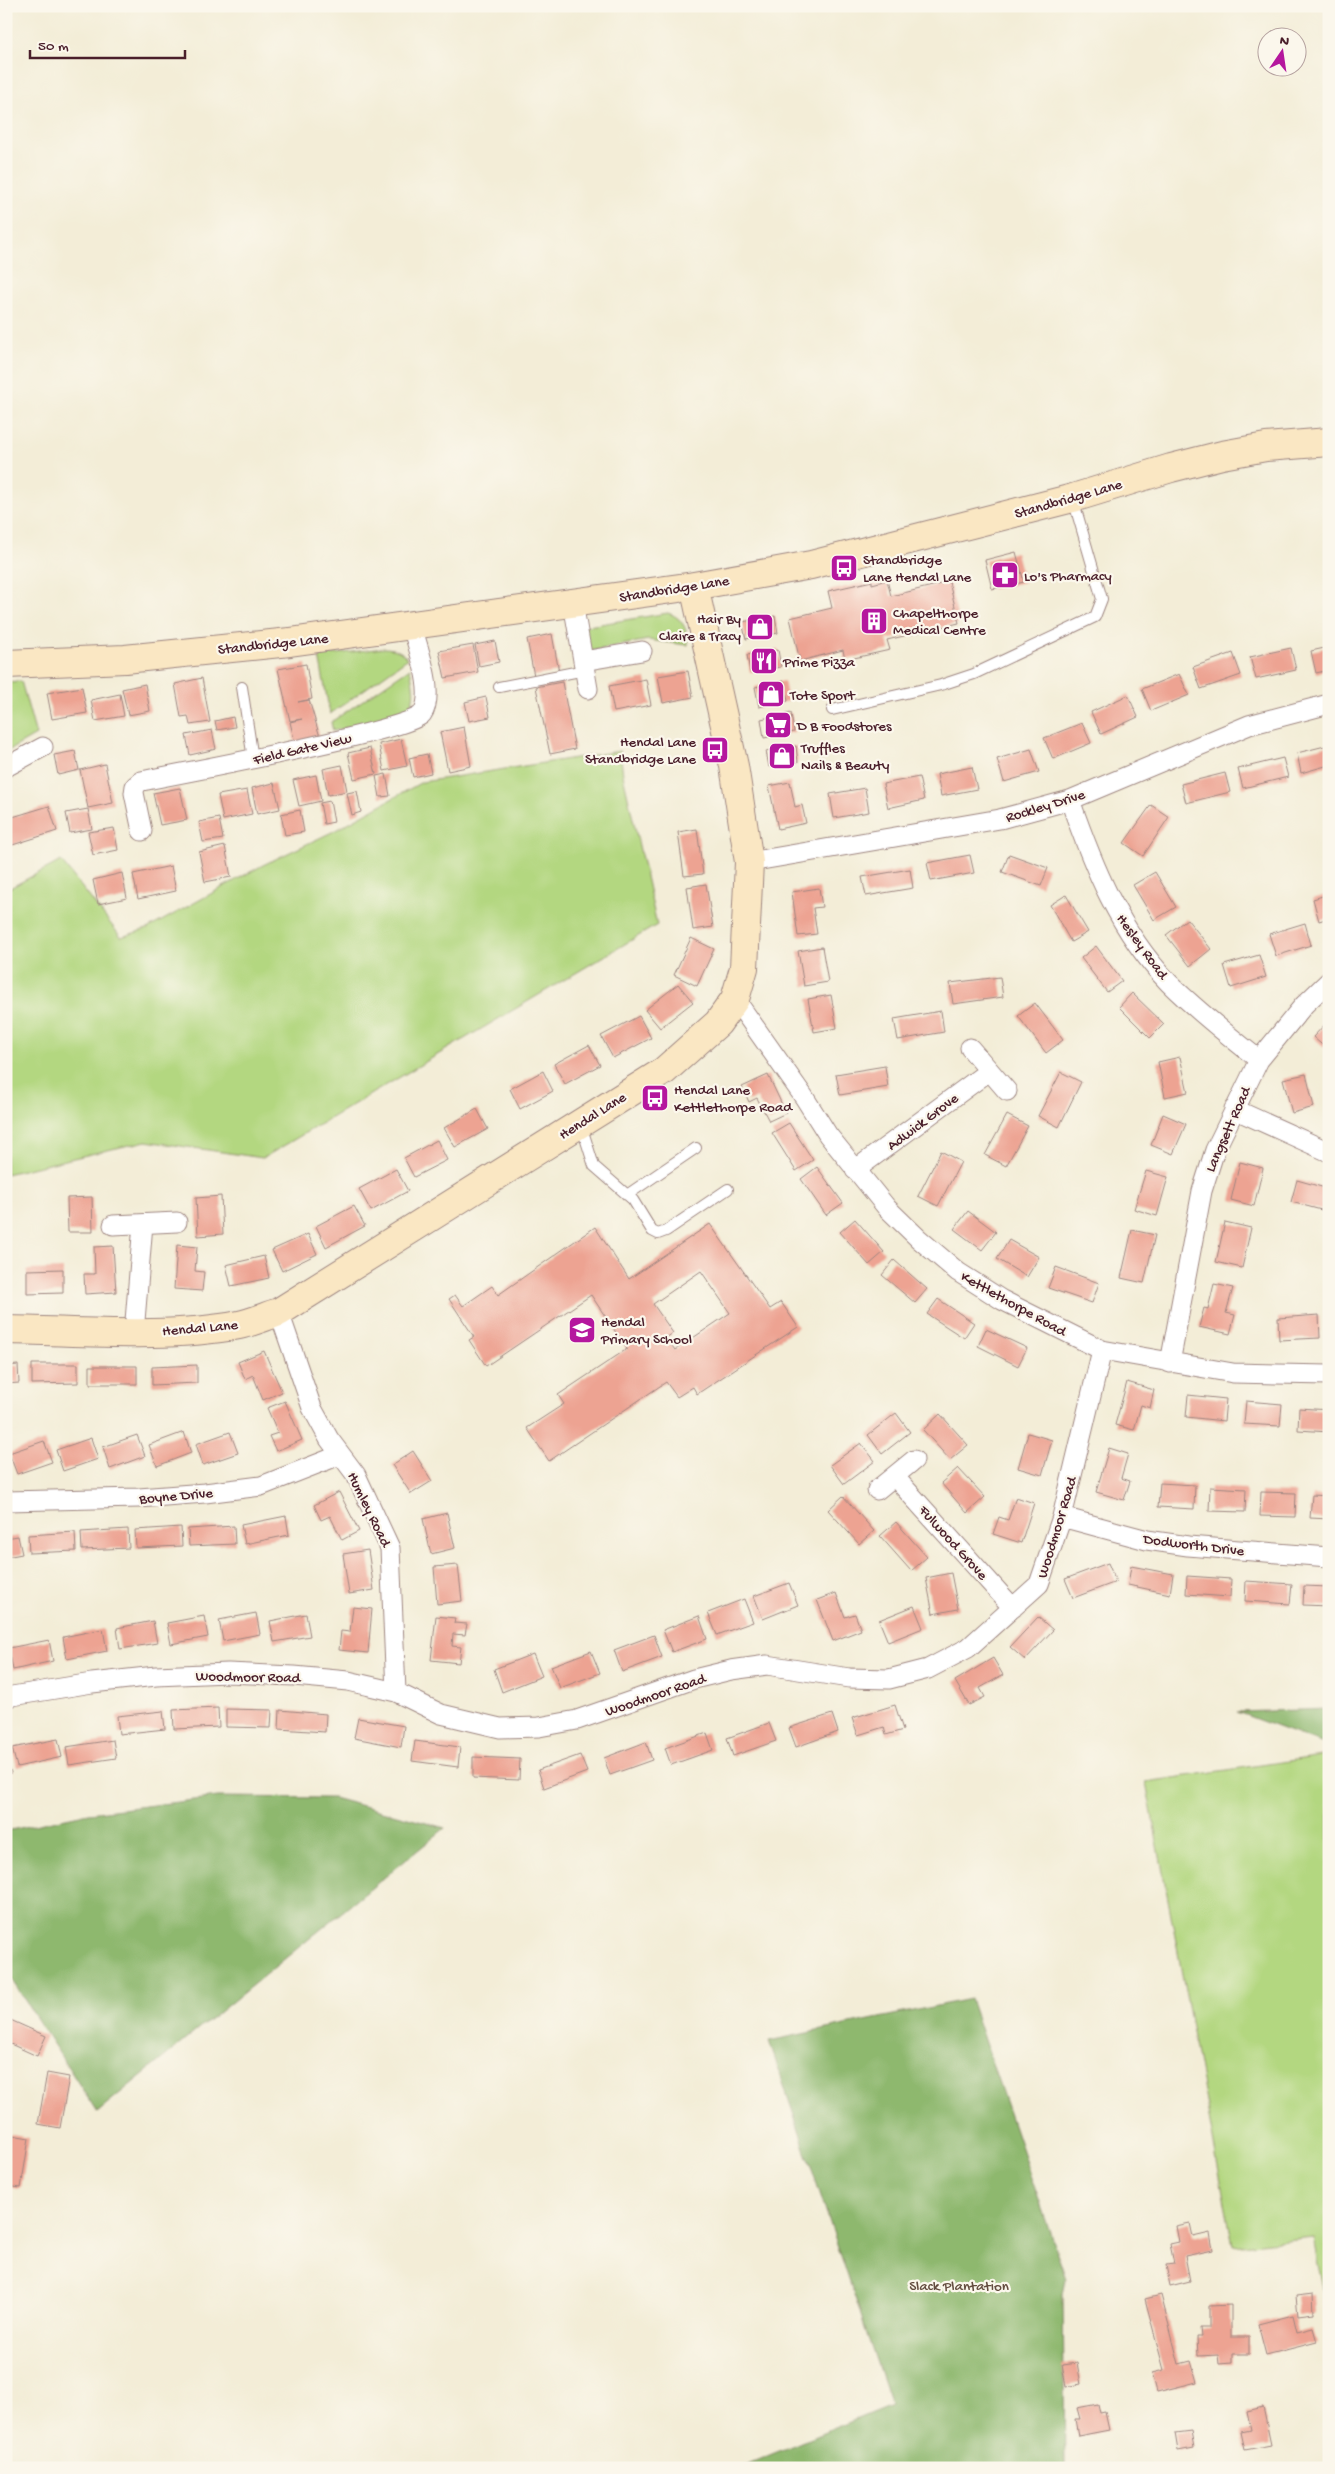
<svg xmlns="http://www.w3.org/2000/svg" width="1335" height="2474" font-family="'Gochi Hand',sans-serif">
<rect width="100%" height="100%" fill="#fbf7ec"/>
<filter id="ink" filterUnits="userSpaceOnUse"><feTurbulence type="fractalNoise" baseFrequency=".02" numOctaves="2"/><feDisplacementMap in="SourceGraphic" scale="10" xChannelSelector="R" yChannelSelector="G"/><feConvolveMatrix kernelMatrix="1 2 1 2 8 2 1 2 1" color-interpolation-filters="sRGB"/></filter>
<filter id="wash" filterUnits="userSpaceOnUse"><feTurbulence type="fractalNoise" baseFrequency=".0096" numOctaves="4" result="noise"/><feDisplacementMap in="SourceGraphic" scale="20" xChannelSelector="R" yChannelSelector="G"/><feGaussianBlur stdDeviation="1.12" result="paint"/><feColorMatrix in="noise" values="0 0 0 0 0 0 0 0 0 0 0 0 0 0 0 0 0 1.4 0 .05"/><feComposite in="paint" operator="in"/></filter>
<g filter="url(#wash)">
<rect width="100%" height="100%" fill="#f3edd7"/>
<path fill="#b3d780" stroke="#7e7b56" d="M668,613c15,5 20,17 20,32l-40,-5 -62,12 -4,-25z
M384,648c9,0 19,3 23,11l-77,55 -11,-58z
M410,668c3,18 8,30 -4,45l-73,18 -2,-9z
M21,681l15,54 -30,17v-70z
M620,751l3,24 34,150 -394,233 -117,-17 -140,33v-284l55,-29 60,76 26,-8 116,-64 69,-33 90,-50z
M1329,1755v566l-16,-84 -80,9 -87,-464z"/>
<path fill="#8eb86e" stroke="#6c6c4c" d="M1329,1709v37l-92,-34z
M218,1797l115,1 112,30 -348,284 -91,-141v-140l83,-18z
M970,1999l96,280 -3,14 2,175h-327l153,-63 -122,-364z"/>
<g id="blocks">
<path fill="#eda392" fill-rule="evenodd" d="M1016,552l8,30 -32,7 -7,-29z
M887,580l4,16 58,-14 10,41 -72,17 3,10 -45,10 -2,-10 -43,11 -10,-43 42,-10 -4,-17 44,-10v3z
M775,616l3,17 -32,6 -4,-17z
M552,634l7,38 -25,4 -7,-37z
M495,641l4,21 -20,4 -4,-21z
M473,645l5,27 -33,6 -6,-27z
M1329,647v23l-13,3 -5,-22z
M1291,648l5,22 -40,9 -6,-22z
M778,650l3,17 -31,5 -3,-17z
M1233,653l8,22 -40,14 -8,-22z
M306,664l6,35 -14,3 11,-2 11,37 -25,6 -5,-21 12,-3 -12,2 -12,-52z
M688,671l5,26 -30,6 -5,-27z
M1179,674l10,21 -38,16 -9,-22z
M202,678l8,44 -20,3 -2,-9 -7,1 -6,-33z
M646,679l5,26 -37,7 -5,-26z
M784,681l4,20 -29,6 -4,-20z
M562,682l13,67 -25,5 -14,-67z
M145,684l5,27 -22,4 -6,-26z
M82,687l5,26 -35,6 -5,-26z
M120,694l4,22 -29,5 -4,-21z
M1128,695l10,22 -37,17 -10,-22z
M486,697l4,20 -21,4 -4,-19z
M791,713l3,19 -30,6 -3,-19z
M233,717l2,10 -18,3 -2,-9z
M1082,723l9,20 -38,16 -9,-21z
M464,727l7,39 -23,5 -8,-39z
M212,730l4,19 -26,6 -4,-20z
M401,739l6,27 -23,5 -5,-27z
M1329,745v20l-28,8 -4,-20z
M796,746l2,16 -29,5 -3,-16z
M370,748l6,26 -22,5 -6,-26z
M1031,749l8,23 -35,10 -7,-23z
M75,751l4,19 -21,5 -4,-20z
M427,754l4,19 -18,4 -4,-19z
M1283,758l5,19 -45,11 -5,-19z
M105,764l8,39 -25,5 -8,-38z
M342,765l5,26 -19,4 -5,-26z
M972,767l5,22 -36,7 -4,-22z
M1225,773l5,19 -44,11 -5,-19z
M386,774l4,22 -10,1 -4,-21z
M316,775l5,26 -22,5 -6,-26z
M919,777l5,23 -36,8 -5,-24z
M790,782l5,25 7,-2 4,18 -28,6 -9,-43z
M274,783l6,26 -23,5 -5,-26z
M180,788l7,32 -27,5 -7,-32z
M865,788l4,24 -35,6 -4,-24z
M247,790l5,24 -29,6 -5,-25z
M357,791l4,21 -9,3 -5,-22z
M330,801l4,21 -10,2 -4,-21z
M1151,805l18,12 -26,39 -19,-13z
M49,806l8,25 -51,16v-28z
M88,809l4,20 -22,4 -4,-20z
M300,810l4,22 -19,3 -4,-21z
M219,818l4,21 -20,3 -4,-20z
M114,828l4,22 -25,5 -5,-23z
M697,829l6,45 -19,2 -6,-44z
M225,846l6,31 -26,5 -6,-30z
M1009,854l39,14 -7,18 -39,-14z
M970,855l4,18 -43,8 -4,-18z
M171,866l5,25 -38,8 -5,-25z
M910,869l3,19 -47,8 -4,-19z
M1155,872l21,35 -22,13 -21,-35z
M122,873l5,25 -29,6 -5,-24z
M706,884l7,43 -20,3 -6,-43z
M819,888l3,19 -9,1 4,26 -19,2 -6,-44z
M1329,894v24l-10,3 -6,-22z
M1066,895l22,37 -17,10 -21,-37z
M1187,919l24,30 -21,17 -24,-31z
M1305,923l6,22 -35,11 -7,-22z
M691,938l23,11 -17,37 -23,-11z
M1096,946l26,35 -15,11 -26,-34z
M822,947l6,35 -24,4 -6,-35z
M1259,955l7,22 -35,11 -7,-23z
M1000,977l3,20 -50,7 -3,-21z
M678,984l15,18 -33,26 -15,-18z
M1132,993l32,31 -14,14 -31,-31z
M831,995l6,33 -23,4 -6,-33z
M1035,1003l28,37 -17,13 -28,-37z
M941,1011l3,21 -46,8 -4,-21z
M639,1016l12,22 -38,20 -12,-22z
M1329,1020v31l-16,-14z
M589,1045l11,20 -35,19 -11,-20z
M1180,1057l8,35 -23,5 -7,-35z
M885,1066l3,21 -48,8 -4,-21z
M543,1071l10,20 -33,18 -10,-20z
M1061,1072l20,10 -22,45 -21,-11z
M1306,1074l8,33 -22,6 -9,-34z
M768,1075l18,38 -17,8 -12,-23 -8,4 -7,-15z
M477,1109l11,20 -33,18 -11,-19z
M1163,1114l23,10 -13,30 -22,-9z
M1007,1115l21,11 -22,40 -21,-11z
M789,1123l24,37 -17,11 -24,-38z
M437,1140l10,20 -33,17 -10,-19z
M941,1151l20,11 -23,44 -20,-10z
M1240,1162l23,6 -9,38 -23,-6z
M817,1167l26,36 -17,12 -25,-36z
M396,1169l12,22 -37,20 -12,-22z
M1146,1171l22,6 -11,39 -23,-7z
M1297,1180l32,9v23l-38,-10z
M221,1196l2,38 -25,2 -2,-38z
M92,1197l1,35h-25l-1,-34z
M354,1206l11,20 -39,21 -10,-21z
M968,1211l28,21 -14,18 -28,-21z
M855,1219l29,33 -15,13 -29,-33z
M1225,1222l26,6 -9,40 -26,-6z
M710,1224l60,85 11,-7 17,25 -101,67 -4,-7 -16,10 -11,-15 -117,79 -22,-33 37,-24 -6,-9 69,-46 -36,-54 -105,71 -17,-26 5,-3 -25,-38 6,-4 8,11 29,-20 6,9 97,-68 34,52zM701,1271l29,42 -55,37 -9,-12 7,-5 -20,-29z
M1132,1230l23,5 -11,48 -23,-5z
M308,1234l9,20 -35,17 -10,-21z
M1009,1240l30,17 -12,20 -30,-18z
M177,1245l20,2 -2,24 9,1 -2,19 -28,-2z
M113,1246l3,46 -31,2 -1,-20h11l-1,-27z
M264,1256l5,22 -38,8 -5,-21z
M894,1260l33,29 -12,14 -33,-28z
M1056,1267l43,16 -7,20 -44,-15z
M63,1269v24l-36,1v-24z
M1214,1284l19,4 -7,25 9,2 -5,19 -31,-7 5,-19 4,1z
M938,1299l36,24 -10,15 -37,-24z
M1319,1315l1,23 -41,2 -1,-22z
M986,1329l41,19 -9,18 -40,-20z
M264,1351l18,41 -19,8 -10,-25 -8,4 -7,-17z
M32,1364h46v19l-46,1z
M18,1365l1,18 -13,1v-18z
M197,1365v18l-45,2v-18z
M90,1366h47v18h-47z
M1127,1382l27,8 -4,18 -9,-3 -7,25 -19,-5z
M1188,1395l38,4 -2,22 -38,-4z
M285,1401l17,39 -26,11 -7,-15 9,-3 -11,-25z
M1246,1401l36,3 -2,22 -36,-2z
M1299,1408l30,2v22l-31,-2z
M896,1413l14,19 -28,22 -14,-19z
M940,1414l28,31 -18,15 -27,-30z
M184,1432l7,21 -34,13 -8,-21z
M230,1432l8,21 -35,12 -7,-21z
M1028,1433l24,7 -10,35 -24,-7z
M137,1435l8,21 -35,13 -7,-22z
M91,1438l7,21 -35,12 -7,-21z
M44,1441l8,21 -35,12 -8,-21z
M861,1443l14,18 -31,23 -14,-19z
M1109,1448l19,6 -7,24 9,3 -6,19 -28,-8z
M413,1451l19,30 -21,13 -19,-29z
M958,1468l27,29 -18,16 -26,-30z
M1160,1483l35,2 -1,24 -36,-2z
M1210,1487l36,2 -1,23 -36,-1z
M339,1492l20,39 -17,9 -12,-24 -9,4 -7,-15z
M1261,1492l35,1 -1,24 -35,-1z
M1312,1495l17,1v23l-19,-1z
M843,1496l31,35 -15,13 -31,-34z
M1016,1497l18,6 -13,40 -28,-9 6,-17 9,3z
M447,1513l8,35 -24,6 -8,-35z
M286,1516l3,19 -44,9 -4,-19z
M896,1522l31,35 -16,14 -31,-35z
M234,1526l1,18 -46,2 -1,-17z
M181,1527l1,19 -46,2 -1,-18z
M128,1529l1,19 -47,2 -1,-18z
M75,1532l1,19 -47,2 -1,-18z
M18,1536l4,18 -16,3v-19z
M368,1550l6,40 -25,4 -6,-40z
M1108,1563l8,19 -43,16 -8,-19z
M458,1565l4,36 -25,3 -3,-37z
M1131,1566l42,8 -3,20 -42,-9z
M951,1573l7,36 -25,5 -7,-36z
M1187,1576l44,3 -1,18 -44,-3z
M1246,1581l46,3 -2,20 -45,-3z
M789,1583l9,22 -35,14 -9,-23z
M1304,1586l25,1v19l-26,-1z
M836,1593l9,24 10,-3 6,16 -28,11 -16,-41z
M744,1599l9,23 -36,13 -9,-22z
M914,1606l9,22 -35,14 -9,-22z
M353,1607l19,2 -4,44 -29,-3 2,-19 9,1z
M256,1613l4,21 -37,7 -4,-21z
M306,1614l4,22 -36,6 -4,-21z
M204,1616l4,21 -37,7 -4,-21z
M436,1616l19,2 -1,5 13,1 -2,11 -12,-1 -1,12 9,1 -2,16 -28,-3z
M699,1616l8,23 -35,13 -9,-22z
M1038,1617l15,13 -28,30 -15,-13z
M153,1621l4,22 -37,6 -3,-21z
M103,1629l4,22 -40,8 -4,-22z
M654,1635l8,22 -40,15 -8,-22z
M49,1640l4,21 -40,9 -4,-22z
M591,1651l9,22 -40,15 -9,-22z
M533,1654l9,22 -40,16 -8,-23z
M993,1658l10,17 -23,13 5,9 -16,8 -14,-24z
M895,1705l8,25 -17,5 -2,-8 -26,8 -6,-17z
M218,1708l1,19 -45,2 -1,-19z
M226,1709l46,1 -1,18 -45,-1z
M280,1710l46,4 -1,18 -46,-3z
M163,1711l2,18 -46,5 -2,-18z
M832,1714l6,18 -42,15 -7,-19z
M358,1718l46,8 -3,21 -47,-9z
M769,1723l7,18 -43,15 -6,-18z
M707,1733l6,17 -42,15 -6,-17z
M58,1739l4,18 -45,10 -5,-19z
M113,1740l3,18 -47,7 -3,-18z
M415,1741l45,6 -2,20 -46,-6z
M646,1742l6,18 -42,15 -6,-17z
M6,1755l5,18 -5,1z
M580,1755l7,17 -43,16 -6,-18z
M473,1757l47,2 -1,21 -46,-2z
M6,2018l40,18 -9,20 -31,-14z
M47,2073l22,4 -9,51 -22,-4z
M7,2134l22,4 -8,50 -15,-2z
M1190,2223l3,14 17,-4 3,17 -28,6 5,25 -20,5 -4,-21 8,-1 -4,-20 9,-2 -3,-16z
M1313,2294l1,19 -16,2 -2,-19z
M1161,2295l18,69 12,-3 6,21 -40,10 -5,-19 12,-3 -19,-71z
M1231,2305v32h18v17h-17v9l-13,1 -1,-9 -20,1 -1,-19h4l-1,-9h9v-22z
M1293,2315l4,17 16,-4 4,14 -51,13 -8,-31z
M1077,2363l4,21 -15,3 -4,-22z
M1098,2404l2,9 5,-1 4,18 -31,6 -3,-17h5l-3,-11z
M1263,2407l8,38 -26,5 -4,-18 10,-2 -4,-19z
M1191,2431l3,17 -16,3 -3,-18z"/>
</g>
</g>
<g filter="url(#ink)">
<use href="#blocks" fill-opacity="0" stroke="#9e8681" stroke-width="1"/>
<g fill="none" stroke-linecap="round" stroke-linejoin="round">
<g stroke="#9e8681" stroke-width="12">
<path id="lane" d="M242,687l11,72
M499,687l86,-17
M832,710l109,-25 33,-11 121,-57 7,-18 -29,-100
M581,1125l13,41 39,34 19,31 6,3 8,-3 62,-42
M627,1195l69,-47"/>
</g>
<g stroke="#9e8681" stroke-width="21">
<path id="street" d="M573,603l15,86
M583,661l59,-10
M6,767l37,-20
M1070,800c23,66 49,131 99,183 28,28 59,52 90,77
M142,831l-8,-38 1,-7 6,-5c36,-7 270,-51 281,-67 14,-20 -4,-65 -10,-88
M749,862l251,-43 70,-19 179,-75 80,-21
M735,999l69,98 24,38 59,73 32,31 39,33 44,28 100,50 131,23 96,2
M970,1048l37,43
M1234,1109l95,43
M855,1170l134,-99
M113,1225l64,-3
M279,1312l33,96 17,31 27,36 34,73 6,144
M134,1333l9,-109
M1170,1363l32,-172 13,-41 44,-90 45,-55 25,-24
M894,1476l119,132
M877,1490l37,-30
M6,1501l133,-3 66,-5 56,-7 79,-31
M1062,1517l85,23 41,6 141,11
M6,1697l86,-14 64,-7 72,-3 66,3 54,5 48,11 45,22 59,14 39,-1 38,-7 117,-41 37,-9 36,-5 82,13 40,1 39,-10 40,-21 71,-64 23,-67 40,-167"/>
</g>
<g stroke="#9e8681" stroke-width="30">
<path id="secondary" d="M6,664l119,-5 165,-17 404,-56 117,-21 262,-67 98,-30 51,-13 44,-8 63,-5
M6,1330c75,1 160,9 233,-5 14,-3 27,-9 40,-13l385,-241 54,-48 17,-24 9,-31 5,-106 -15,-96 -40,-180"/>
</g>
<use href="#lane" stroke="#fff" stroke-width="10"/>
<use href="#street" stroke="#fff" stroke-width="19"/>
<use href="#secondary" stroke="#fae7c3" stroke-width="28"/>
</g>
</g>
<defs>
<g id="bus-square" transform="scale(1.4375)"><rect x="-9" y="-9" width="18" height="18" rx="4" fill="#b5179e" stroke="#fbf7ec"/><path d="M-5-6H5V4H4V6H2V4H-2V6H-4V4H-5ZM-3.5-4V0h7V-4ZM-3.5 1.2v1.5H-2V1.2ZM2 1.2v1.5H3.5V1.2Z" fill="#fff"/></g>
<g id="pharmacy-square" transform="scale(1.4375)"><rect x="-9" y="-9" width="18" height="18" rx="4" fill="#b5179e" stroke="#fbf7ec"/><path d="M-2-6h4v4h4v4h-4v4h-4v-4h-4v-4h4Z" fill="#fff"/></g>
<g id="building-square" transform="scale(1.4375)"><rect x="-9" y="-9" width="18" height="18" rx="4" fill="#b5179e" stroke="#fbf7ec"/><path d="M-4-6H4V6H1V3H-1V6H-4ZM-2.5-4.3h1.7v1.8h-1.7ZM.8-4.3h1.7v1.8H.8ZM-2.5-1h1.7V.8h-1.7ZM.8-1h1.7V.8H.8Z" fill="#fff"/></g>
<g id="shop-square" transform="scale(1.4375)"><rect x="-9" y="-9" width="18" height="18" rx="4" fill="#b5179e" stroke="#fbf7ec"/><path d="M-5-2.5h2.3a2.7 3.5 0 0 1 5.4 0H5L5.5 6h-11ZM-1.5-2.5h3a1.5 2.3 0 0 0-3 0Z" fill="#fff"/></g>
<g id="restaurant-square" transform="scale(1.4375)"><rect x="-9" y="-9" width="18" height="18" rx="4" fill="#b5179e" stroke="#fbf7ec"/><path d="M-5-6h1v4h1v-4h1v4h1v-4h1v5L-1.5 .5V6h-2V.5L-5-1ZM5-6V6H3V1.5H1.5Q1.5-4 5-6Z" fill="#fff"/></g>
<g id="supermarket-square" transform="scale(1.4375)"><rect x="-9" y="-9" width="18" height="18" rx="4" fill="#b5179e" stroke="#fbf7ec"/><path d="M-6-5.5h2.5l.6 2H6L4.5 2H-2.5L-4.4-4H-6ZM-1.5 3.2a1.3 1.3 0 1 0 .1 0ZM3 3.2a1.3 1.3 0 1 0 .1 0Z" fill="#fff"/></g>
<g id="school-square" transform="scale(1.4375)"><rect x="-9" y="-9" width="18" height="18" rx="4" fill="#b5179e" stroke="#fbf7ec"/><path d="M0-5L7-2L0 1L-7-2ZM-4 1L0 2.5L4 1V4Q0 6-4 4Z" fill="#fff"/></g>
</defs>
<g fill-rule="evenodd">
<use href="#bus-square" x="844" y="568"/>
<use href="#pharmacy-square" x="1005" y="575"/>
<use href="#building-square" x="874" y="621"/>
<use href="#shop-square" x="760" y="627"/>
<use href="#restaurant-square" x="764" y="661"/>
<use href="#shop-square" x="771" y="694"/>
<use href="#supermarket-square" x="778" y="725"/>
<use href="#bus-square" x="715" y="750"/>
<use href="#shop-square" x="782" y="756"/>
<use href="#bus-square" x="655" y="1098"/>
<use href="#school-square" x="582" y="1330"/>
</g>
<g text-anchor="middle" stroke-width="4.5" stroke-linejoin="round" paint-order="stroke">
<g font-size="15" fill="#4a1f2b" stroke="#fbf7ec">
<text transform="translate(1068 498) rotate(-16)" y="5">Standbridge Lane</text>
<text transform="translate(674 588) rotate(-9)" y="5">Standbridge Lane</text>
<text transform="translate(273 643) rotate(-6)" y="5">Standbridge Lane</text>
<text transform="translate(302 748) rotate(-13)" y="5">Field Gate View</text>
<text transform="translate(1045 805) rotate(-17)" y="5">Rockley Drive</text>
<text transform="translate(1143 946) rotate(54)" y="5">Hesley Road</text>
<text transform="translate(592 1115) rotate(-32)" y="5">Hendal Lane</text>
<text transform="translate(922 1121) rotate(-37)" y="5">Adwick Grove</text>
<text transform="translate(1227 1129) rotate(-66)" y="5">Langsett Road</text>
<text transform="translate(1014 1303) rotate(29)" y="5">Kettlethorpe Road</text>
<text transform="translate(200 1327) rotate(-5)" y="5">Hendal Lane</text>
<text transform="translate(176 1495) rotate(-5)" y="5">Boyne Drive</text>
<text transform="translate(370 1509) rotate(64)" y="5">Humley Road</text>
<text transform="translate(1056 1527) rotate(-73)" y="5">Woodmoor Road</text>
<text transform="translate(954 1542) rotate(48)" y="5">Fulwood Grove</text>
<text transform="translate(1194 1544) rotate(7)" y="5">Dodworth Drive</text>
<text transform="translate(248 1676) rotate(1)" y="5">Woodmoor Road</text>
<text transform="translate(655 1694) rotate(-19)" y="5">Woodmoor Road</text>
</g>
<g font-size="15" fill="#4a1f2b" stroke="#fbf7ec" text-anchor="start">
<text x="863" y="564">Standbridge<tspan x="863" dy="17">Lane Hendal Lane</tspan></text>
<text x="1024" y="580">Lo's Pharmacy</text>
<text x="893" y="617">Chapelthorpe<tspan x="893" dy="17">Medical Centre</tspan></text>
<text x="741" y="623" text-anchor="end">Hair By<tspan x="741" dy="17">Claire &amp; Tracy</tspan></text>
<text x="783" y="666">Prime Pizza</text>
<text x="790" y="699">Tote Sport</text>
<text x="797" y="730">D B Foodstores</text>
<text x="696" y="746" text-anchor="end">Hendal Lane<tspan x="696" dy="17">Standbridge Lane</tspan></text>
<text x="801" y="752">Truffles<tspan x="801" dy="17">Nails &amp; Beauty</tspan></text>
<text x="674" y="1094">Hendal Lane<tspan x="674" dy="17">Kettlethorpe Road</tspan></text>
<text x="601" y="1326">Hendal<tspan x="601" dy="17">Primary School</tspan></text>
</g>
<g font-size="15" fill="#644d40" stroke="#fbf7ec">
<text x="959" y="2290">Slack Plantation</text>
</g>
</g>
<rect width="1335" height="2474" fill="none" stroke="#fbf7ec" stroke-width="25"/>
<g transform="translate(1282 52) rotate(13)"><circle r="24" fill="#fbf7ec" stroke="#b4a19f"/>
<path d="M0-4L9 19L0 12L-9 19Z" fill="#b5179e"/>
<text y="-8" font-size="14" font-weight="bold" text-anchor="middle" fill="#4a1f2b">N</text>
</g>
<path d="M30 50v8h155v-8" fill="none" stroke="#4a1f2b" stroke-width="2.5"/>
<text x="38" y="50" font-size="15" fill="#4a1f2b" stroke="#fbf7ec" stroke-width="4" paint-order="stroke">50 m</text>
</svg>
